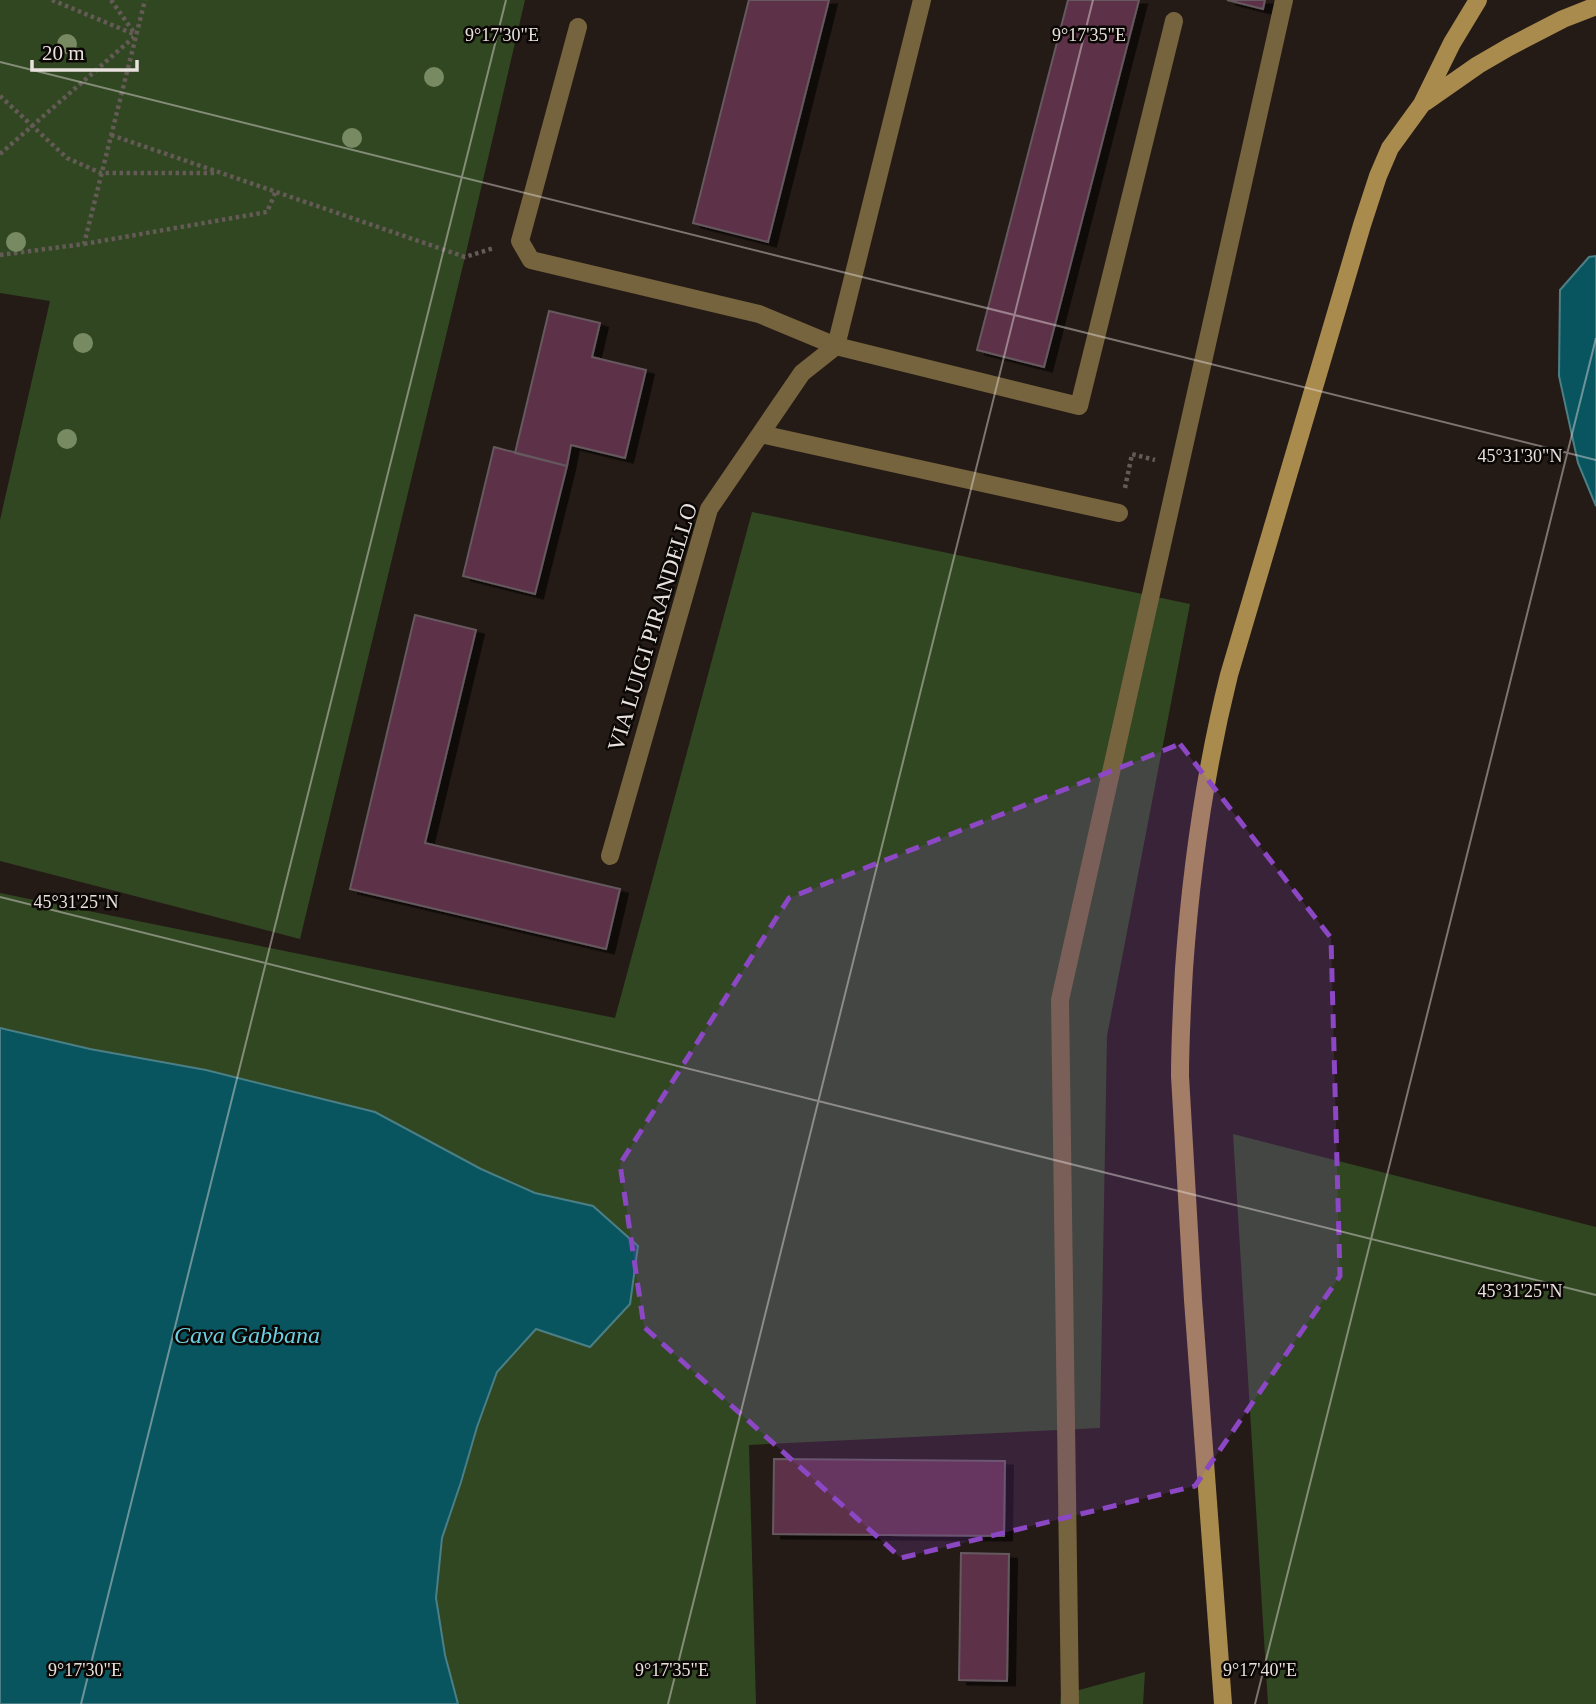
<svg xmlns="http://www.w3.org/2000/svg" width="1596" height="1704" font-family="Georgia,serif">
<defs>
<filter id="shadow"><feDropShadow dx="8" dy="4.5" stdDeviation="0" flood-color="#0009"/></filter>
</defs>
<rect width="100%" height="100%" fill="#251b16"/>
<path fill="#314722" d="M0,0h525l-60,257 -165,682 -300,-78v-341l50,-219 -50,-8z
M752,512l438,92 -83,432 -7,392 -351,17 7,259h-298l-13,-49 -9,-57 6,-60 19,-56 16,-55 20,-55 39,-43 94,-25 8,-59 -45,-39 -58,-13 -54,-24 -106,-57 -169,-42 -116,-21 -90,-21v-135l615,125z
M1233,1134l363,93v477h-328z
M1145,1672l-2,32h-83l1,-9z"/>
<path fill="#085560" stroke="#4b7f86" stroke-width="2" d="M1596,256v250l-18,-43 -19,-87 1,-86 29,-33z
M0,1028l90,21 116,21 169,42 106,57 54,24 58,13 45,40 -8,58 -40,43 -54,-18 -39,43 -20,55 -16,55 -19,56 -6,60 9,57 13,49h-458z"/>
<path fill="#5d3248" stroke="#65595e" stroke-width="2" filter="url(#shadow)" d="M749,0h80l-61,242 -75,-19z
M1068,0h71l-95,367 -67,-17z
M1227,0h38l-2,9z
M549,311l51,12 -8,34 54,13 -21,88 -54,-13 -4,21 -52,-13z
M494,447l73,19 -32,128 -72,-18z
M415,615l61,15 -51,213 195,46 -14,60 -256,-60z
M774,1459l231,2 -1,75 -231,-2z
M961,1553l48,1 -2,127 -48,-1z"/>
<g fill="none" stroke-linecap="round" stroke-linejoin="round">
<path stroke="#645a56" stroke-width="4.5" stroke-dasharray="3.5 3.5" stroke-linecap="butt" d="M52,0l84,35
M111,0l24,34
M0,96l67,62 34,15h116
M111,135l354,122 29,-9
M0,154l134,-117
M84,244l183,-32 9,-21
M0,255l84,-11 61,-244
M1125,488l7,-34 23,6"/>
<path stroke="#76643e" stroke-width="18" d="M578,27l-58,214 11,19 228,54 77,32 243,60 95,-385
M761,434l358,79
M1070,1704l-10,-704 224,-1000"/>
<path stroke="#76643e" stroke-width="18" d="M610,856l99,-347 93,-136 34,-27 86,-346"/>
<path stroke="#a98b4e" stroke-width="18" d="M1425,102l53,-37 31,-18 54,-28 33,-13
M1223,1704l-30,-404 -13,-224c0,-36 2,-71 4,-107 7,-99 21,-198 45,-294l133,-450 16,-49 12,-28 32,-44 30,-61 26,-43"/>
</g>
<g fill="#788a62">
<circle cx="67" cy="44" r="10"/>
<circle cx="434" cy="77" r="10"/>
<circle cx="352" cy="138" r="10"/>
<circle cx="16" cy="242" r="10"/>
<circle cx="83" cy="343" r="10"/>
<circle cx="67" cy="439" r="10"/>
</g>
<path fill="#8b47c4" fill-opacity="0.2" stroke="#8b47c4" stroke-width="5" stroke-dasharray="14 9" stroke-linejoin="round" d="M1180,744l151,194 9,338 -145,210 -294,72 -257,-231 -24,-163 169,-266z"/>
<path fill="none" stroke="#e8e1de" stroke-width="2" stroke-opacity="0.45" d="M0,62l1596,398M0,897l1596,398M81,1704l425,-1704M668,1704l425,-1704M1255,1704l341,-1366"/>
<g text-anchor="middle" stroke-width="5" stroke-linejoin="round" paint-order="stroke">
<g font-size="23" fill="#e8e1de" stroke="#0b0705">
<text transform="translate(652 627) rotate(-73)" y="8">VIA LUIGI PIRANDELLO</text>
</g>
<g font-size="24" font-style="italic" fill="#69d1e2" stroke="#0b0705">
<text x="247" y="1343">Cava Gabbana</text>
</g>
</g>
<g font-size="18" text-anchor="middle" fill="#e8e1de" stroke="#0b0705" stroke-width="5" stroke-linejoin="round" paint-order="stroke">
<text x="502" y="41">9°17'30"E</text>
<text x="1089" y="41">9°17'35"E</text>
<text x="1520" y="462">45°31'30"N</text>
<text x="76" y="908">45°31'25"N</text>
<text x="1520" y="1297">45°31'25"N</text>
<text x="85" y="1676">9°17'30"E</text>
<text x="672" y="1676">9°17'35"E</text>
<text x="1260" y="1676">9°17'40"E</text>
</g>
<path d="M32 60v10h105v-10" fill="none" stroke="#e8e1de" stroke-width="3.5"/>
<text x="42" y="60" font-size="21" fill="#e8e1de" stroke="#0b0705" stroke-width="5" paint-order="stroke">20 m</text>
</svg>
